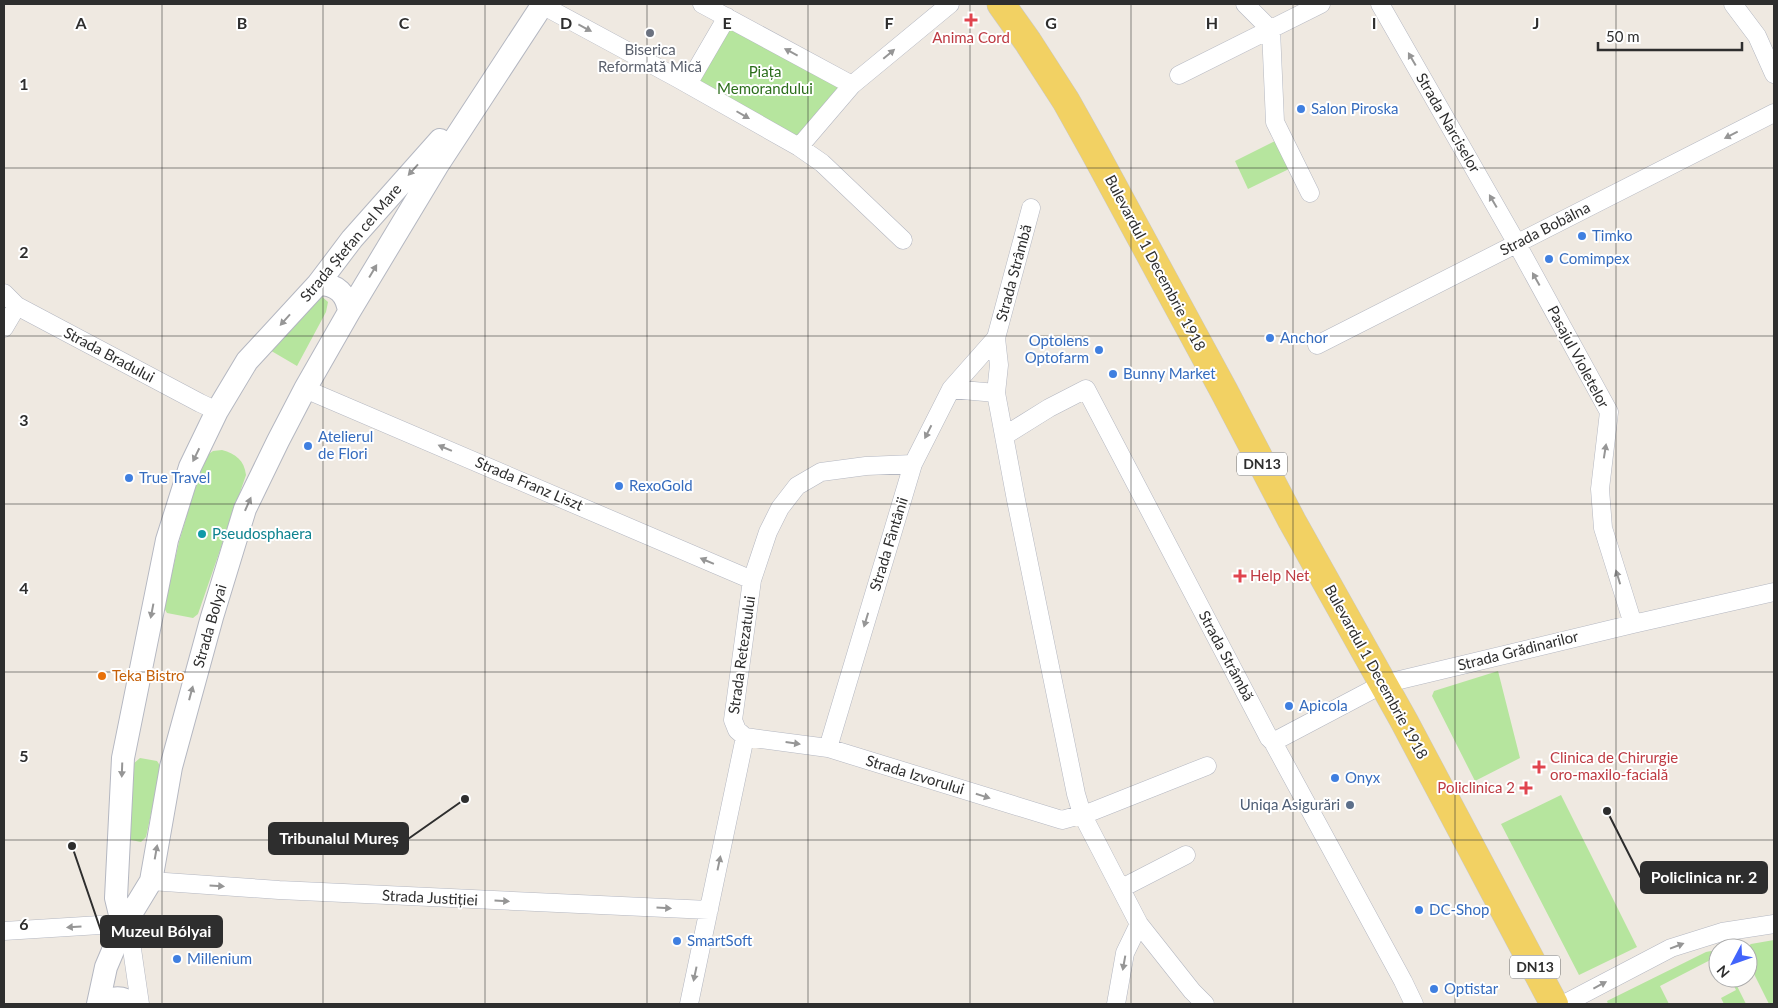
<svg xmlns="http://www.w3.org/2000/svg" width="1778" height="1008" font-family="Lato,sans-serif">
<rect width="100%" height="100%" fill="#efe9e1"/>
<path fill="#b6e59e" d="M717,16l127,71 -44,52 -115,-63z
M1275,141l14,28 -41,20 -13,-28z
M319,294l9,8 -2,10 -29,54 -29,-17z
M222,450c14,4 22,10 24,25l-48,139 -5,4 -26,-5 -3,-5 15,-66 21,-71 6,-15 7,-5z
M1498,671l22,87 -45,23 -43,-85 2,-5z
M140,758l17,3 4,6 -15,70 -5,5 -15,-3 7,-75z
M1561,795l76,152 -58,28 -78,-151z
M1774,940v64h-5l-21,-42v-14h-3l6,-4z
M1711,951l6,2 1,3 -58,30 9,18h-61l-1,-3 99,-49z
M1730,978h3l13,26h-22l-3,-6 15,-8z"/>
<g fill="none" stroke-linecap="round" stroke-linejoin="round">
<g stroke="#b4b7c1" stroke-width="19">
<path id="minor" d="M1245,4l26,26 4,92 35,71
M1380,4l132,231 97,177 -9,77 3,39 30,96
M1733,4l24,32 17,38
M542,5l135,73 122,69 53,-62 -150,-81
M1179,75l142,-71
M688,84l39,-67
M852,85l98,-81
M799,147l23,16 81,77
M1031,208l-35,130 3,27 -3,28 20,107 60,294 6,20 57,110 53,67 13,13
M4,293l13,13 183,97 17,8
M4,328l13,-22
M1317,345l457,-232
M305,389l447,191
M951,389l45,4
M1004,436l45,-28 37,-19 183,349 4,4 130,239 11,23
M745,737l83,11 234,72 29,-8 116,-46
M745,737l-8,-7 -4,-10 19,-140 16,-48 12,-24 17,-22 24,-14 45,-6 47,-2
M1273,742l110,-58 250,-60 141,-32
M828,748l85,-284 38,-75 45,-51
M151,881l128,9 430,20
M1122,888l64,-33
M4,931l96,-6 23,2 9,22 8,55
M689,1004l56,-267
M1116,1004l9,-51 14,-29
M1564,1004l107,-56 51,-16 52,-8"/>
</g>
<g stroke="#b4b7c1" stroke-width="24">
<path id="tertiary" d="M318,284c19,0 29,10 31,28
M123,927l-7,-29 7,-140 44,-218 23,-73 27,-56 30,-50 71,-77 34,-45 88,-99
M98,1004l8,-37 17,-40 28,-46 20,-114 41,-150 33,-108 33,-68 27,-52 44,-77 88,-146 106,-162
M99,1004c11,-6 23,-9 32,0"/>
</g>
<g stroke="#c9c9c9" stroke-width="29">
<path id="primary" d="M1001,4l27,38 38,59 28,50 130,240 68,130 112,200 150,283"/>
</g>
<use href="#minor" stroke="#fff" stroke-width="18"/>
<use href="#tertiary" stroke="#fff" stroke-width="22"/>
<use href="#primary" stroke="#f2d163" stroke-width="28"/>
</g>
<defs><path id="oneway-solid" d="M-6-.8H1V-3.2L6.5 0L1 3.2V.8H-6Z" transform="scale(1.25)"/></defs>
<g fill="#969696">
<use href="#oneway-solid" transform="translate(585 28) rotate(28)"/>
<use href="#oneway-solid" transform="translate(791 52) rotate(-152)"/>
<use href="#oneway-solid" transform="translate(889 54) rotate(-40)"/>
<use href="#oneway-solid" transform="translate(1412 59) rotate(-120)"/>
<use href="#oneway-solid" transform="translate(743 115) rotate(30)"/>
<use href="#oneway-solid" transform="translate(1731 135) rotate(153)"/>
<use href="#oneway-solid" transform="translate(413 170) rotate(132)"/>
<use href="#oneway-solid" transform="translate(1493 201) rotate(-120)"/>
<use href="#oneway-solid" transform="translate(373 271) rotate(-59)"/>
<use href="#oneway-solid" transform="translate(1536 279) rotate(-119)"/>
<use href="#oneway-solid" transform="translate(285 320) rotate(132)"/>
<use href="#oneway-solid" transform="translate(928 432) rotate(117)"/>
<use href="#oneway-solid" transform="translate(445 448) rotate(-157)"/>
<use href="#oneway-solid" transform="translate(1605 451) rotate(-81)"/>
<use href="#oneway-solid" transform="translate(196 455) rotate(116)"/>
<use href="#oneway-solid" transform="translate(248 504) rotate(-66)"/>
<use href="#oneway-solid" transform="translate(707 561) rotate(-157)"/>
<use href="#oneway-solid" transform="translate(1618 577) rotate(-107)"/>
<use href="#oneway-solid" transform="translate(152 611) rotate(101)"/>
<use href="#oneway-solid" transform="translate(866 620) rotate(107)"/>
<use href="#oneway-solid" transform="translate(191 693) rotate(-75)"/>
<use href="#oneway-solid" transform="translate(793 743) rotate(8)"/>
<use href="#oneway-solid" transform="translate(122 770) rotate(92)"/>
<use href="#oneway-solid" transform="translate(983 796) rotate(17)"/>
<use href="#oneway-solid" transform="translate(156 852) rotate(-80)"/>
<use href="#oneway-solid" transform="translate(719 863) rotate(-78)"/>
<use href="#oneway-solid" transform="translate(217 886) rotate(4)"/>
<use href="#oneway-solid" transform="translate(502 901) rotate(3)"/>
<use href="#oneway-solid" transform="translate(664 908) rotate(3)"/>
<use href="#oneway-solid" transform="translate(74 927) rotate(176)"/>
<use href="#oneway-solid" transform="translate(1677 946) rotate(-21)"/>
<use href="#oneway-solid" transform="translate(1124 963) rotate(100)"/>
<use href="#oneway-solid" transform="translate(695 974) rotate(102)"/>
<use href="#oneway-solid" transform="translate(1600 985) rotate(-28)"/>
</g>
<path fill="none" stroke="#2e2e2e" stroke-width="1" stroke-opacity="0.55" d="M162,4v1000M323,4v1000M485,4v1000M647,4v1000M808,4v1000M970,4v1000M1131,4v1000M1293,4v1000M1455,4v1000M1616,4v1000M4,168h1770M4,336h1770M4,504h1770M4,672h1770M4,840h1770"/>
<g fill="#e0444e" stroke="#fff" stroke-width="2">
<path d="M968.5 12.5h5v5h5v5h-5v5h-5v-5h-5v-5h5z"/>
<path d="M1237.5 568.5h5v5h5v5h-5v5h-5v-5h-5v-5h5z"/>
<path d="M1536.5 759.5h5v5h5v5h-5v5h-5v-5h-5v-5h5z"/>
<path d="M1523.5 780.5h5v5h5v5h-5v5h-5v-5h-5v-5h5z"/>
</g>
<circle fill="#6b7280" stroke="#fff" stroke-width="2" cx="650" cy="33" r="5"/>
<g fill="#3f7fe0" stroke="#fff" stroke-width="2">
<circle cx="1301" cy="109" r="5"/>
<circle cx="1582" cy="236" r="5"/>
<circle cx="1549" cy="259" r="5"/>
<circle cx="1270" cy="338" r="5"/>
<circle cx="1099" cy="350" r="5"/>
<circle cx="1113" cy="374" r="5"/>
<circle cx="308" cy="446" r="5"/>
<circle cx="129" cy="478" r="5"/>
<circle cx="619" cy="486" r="5"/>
<circle cx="1289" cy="706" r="5"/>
<circle cx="1335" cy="778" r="5"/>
<circle cx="1419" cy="910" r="5"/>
<circle cx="677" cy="941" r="5"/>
<circle cx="177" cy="959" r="5"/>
<circle cx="1434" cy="989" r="5"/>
</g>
<circle fill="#0f9aa8" stroke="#fff" stroke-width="2" cx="202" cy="534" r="5"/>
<circle fill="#e8710a" stroke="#fff" stroke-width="2" cx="102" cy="676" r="5"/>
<circle fill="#5c6f8a" stroke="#fff" stroke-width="2" cx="1350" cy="805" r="5"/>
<g text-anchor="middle" stroke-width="4" stroke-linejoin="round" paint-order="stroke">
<g fill="#fff" stroke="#6d6d6d" stroke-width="1">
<rect x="1237" y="452.5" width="50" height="23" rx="4"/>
<rect x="1510" y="955.5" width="50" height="23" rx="4"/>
</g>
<g font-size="14" font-weight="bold" fill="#2e2e2e">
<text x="1262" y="469">DN13</text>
<text x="1535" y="972">DN13</text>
</g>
<g font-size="15" fill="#be3a42" stroke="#fff" text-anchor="start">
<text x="971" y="43" text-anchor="middle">Anima Cord</text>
<text x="1250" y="581">Help Net</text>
<text x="1550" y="763">Clinica de Chirurgie<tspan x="1550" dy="17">oro-maxilo-facială</tspan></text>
<text x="1515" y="793" text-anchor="end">Policlinica 2</text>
</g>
<g font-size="15" fill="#5b616d" stroke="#fff">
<text x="650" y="55">Biserica<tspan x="650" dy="17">Reformată Mică</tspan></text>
</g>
<g font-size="15" fill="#2c6e1b" stroke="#fff">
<text x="765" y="77">Piața<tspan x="765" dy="17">Memorandului</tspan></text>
</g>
<g font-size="15" fill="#366cbe" stroke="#fff" text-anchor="start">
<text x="1311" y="114">Salon Piroska</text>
<text x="1592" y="241">Timko</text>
<text x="1559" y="264">Comimpex</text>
<text x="1280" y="343">Anchor</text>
<text x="1089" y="346" text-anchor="end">Optolens<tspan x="1089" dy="17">Optofarm</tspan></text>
<text x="1123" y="379">Bunny Market</text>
<text x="318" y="442">Atelierul<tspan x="318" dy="17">de Flori</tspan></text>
<text x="139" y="483">True Travel</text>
<text x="629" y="491">RexoGold</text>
<text x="1299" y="711">Apicola</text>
<text x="1345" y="783">Onyx</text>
<text x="1429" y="915">DC-Shop</text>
<text x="687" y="946">SmartSoft</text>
<text x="187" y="964">Millenium</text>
<text x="1444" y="994">Optistar</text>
</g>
<g font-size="15" fill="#2e2e2e" stroke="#fff">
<text transform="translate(1448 123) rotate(60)" y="5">Strada Narciselor</text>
<text transform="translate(1545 229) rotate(-27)" y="5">Strada Bobâlna</text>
<text transform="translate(351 243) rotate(-50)" y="5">Strada Ștefan cel Mare</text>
<text transform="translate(1155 263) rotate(62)" y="5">Bulevardul 1 Decembrie 1918</text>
<text transform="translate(1014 273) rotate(-75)" y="5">Strada Strâmbă</text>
<text transform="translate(109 355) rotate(28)" y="5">Strada Bradului</text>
<text transform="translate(1578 357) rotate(62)" y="5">Pasajul Violetelor</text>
<text transform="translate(529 484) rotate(23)" y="5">Strada Franz Liszt</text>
<text transform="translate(889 544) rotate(-73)" y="5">Strada Fântânii</text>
<text transform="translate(210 626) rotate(-74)" y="5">Strada Bolyai</text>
<text transform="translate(1518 651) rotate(-14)" y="5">Strada Grădinarilor</text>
<text transform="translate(742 655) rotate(-82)" y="5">Strada Retezatului</text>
<text transform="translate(1226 656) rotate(62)" y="5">Strada Strâmbă</text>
<text transform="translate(1376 672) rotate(61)" y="5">Bulevardul 1 Decembrie 1918</text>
<text transform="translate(915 775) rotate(17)" y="5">Strada Izvorului</text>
<text transform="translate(430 898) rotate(3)" y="5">Strada Justiției</text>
</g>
<g font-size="15" fill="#0d838f" stroke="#fff" text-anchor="start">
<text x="212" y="539">Pseudosphaera</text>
</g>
<g font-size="15" fill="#c56008" stroke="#fff" text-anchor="start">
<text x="112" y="681">Teka Bistro</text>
</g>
<g font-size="15" fill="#4e5e75" stroke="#fff" text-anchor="end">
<text x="1340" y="810">Uniqa Asigurări</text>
</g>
</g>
<g font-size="16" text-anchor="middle" font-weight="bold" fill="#2e2e2e" stroke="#fff" stroke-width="4" stroke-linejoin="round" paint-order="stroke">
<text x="81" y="29">A</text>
<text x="242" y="29">B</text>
<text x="404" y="29">C</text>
<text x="566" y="29">D</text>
<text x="727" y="29">E</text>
<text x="889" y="29">F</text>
<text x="1051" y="29">G</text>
<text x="1212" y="29">H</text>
<text x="1374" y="29">I</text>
<text x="1536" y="29">J</text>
<text x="24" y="90">1</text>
<text x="24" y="258">2</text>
<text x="24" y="426">3</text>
<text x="24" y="594">4</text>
<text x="24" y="762">5</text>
<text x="24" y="930">6</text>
</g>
<path fill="none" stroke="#2e2e2e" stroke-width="2" d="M465 799L408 839M1607 811L1641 878M72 846L101 931"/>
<g fill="#2e2e2e" stroke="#fff" stroke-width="2">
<circle cx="465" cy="799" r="5"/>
<circle cx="1607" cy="811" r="5"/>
<circle cx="72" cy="846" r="5"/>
</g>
<g fill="#2e2e2e" stroke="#2e2e2e" stroke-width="2">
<rect x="269" y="823" width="139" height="31" rx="5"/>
<rect x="1641" y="862" width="126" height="31" rx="5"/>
<rect x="101" y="916" width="121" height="31" rx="5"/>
</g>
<g font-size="16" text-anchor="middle" font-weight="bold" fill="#fff">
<text x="339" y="844">Tribunalul Mureș</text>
<text x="1704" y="883">Policlinica nr. 2</text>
<text x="161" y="937">Muzeul Bólyai</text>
</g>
<rect width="1778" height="1008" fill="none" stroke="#2e2e2e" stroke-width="10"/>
<g transform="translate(1733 963) rotate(229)"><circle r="24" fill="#ffffff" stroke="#ababab"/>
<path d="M0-4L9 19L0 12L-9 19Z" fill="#4264fb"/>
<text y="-8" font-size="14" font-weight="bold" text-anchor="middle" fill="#2e2e2e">N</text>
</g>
<path d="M1598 42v8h144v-8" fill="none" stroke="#2e2e2e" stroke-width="2.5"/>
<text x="1606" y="42" font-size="15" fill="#2e2e2e" stroke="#ffffff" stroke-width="4" paint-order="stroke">50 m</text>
</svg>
